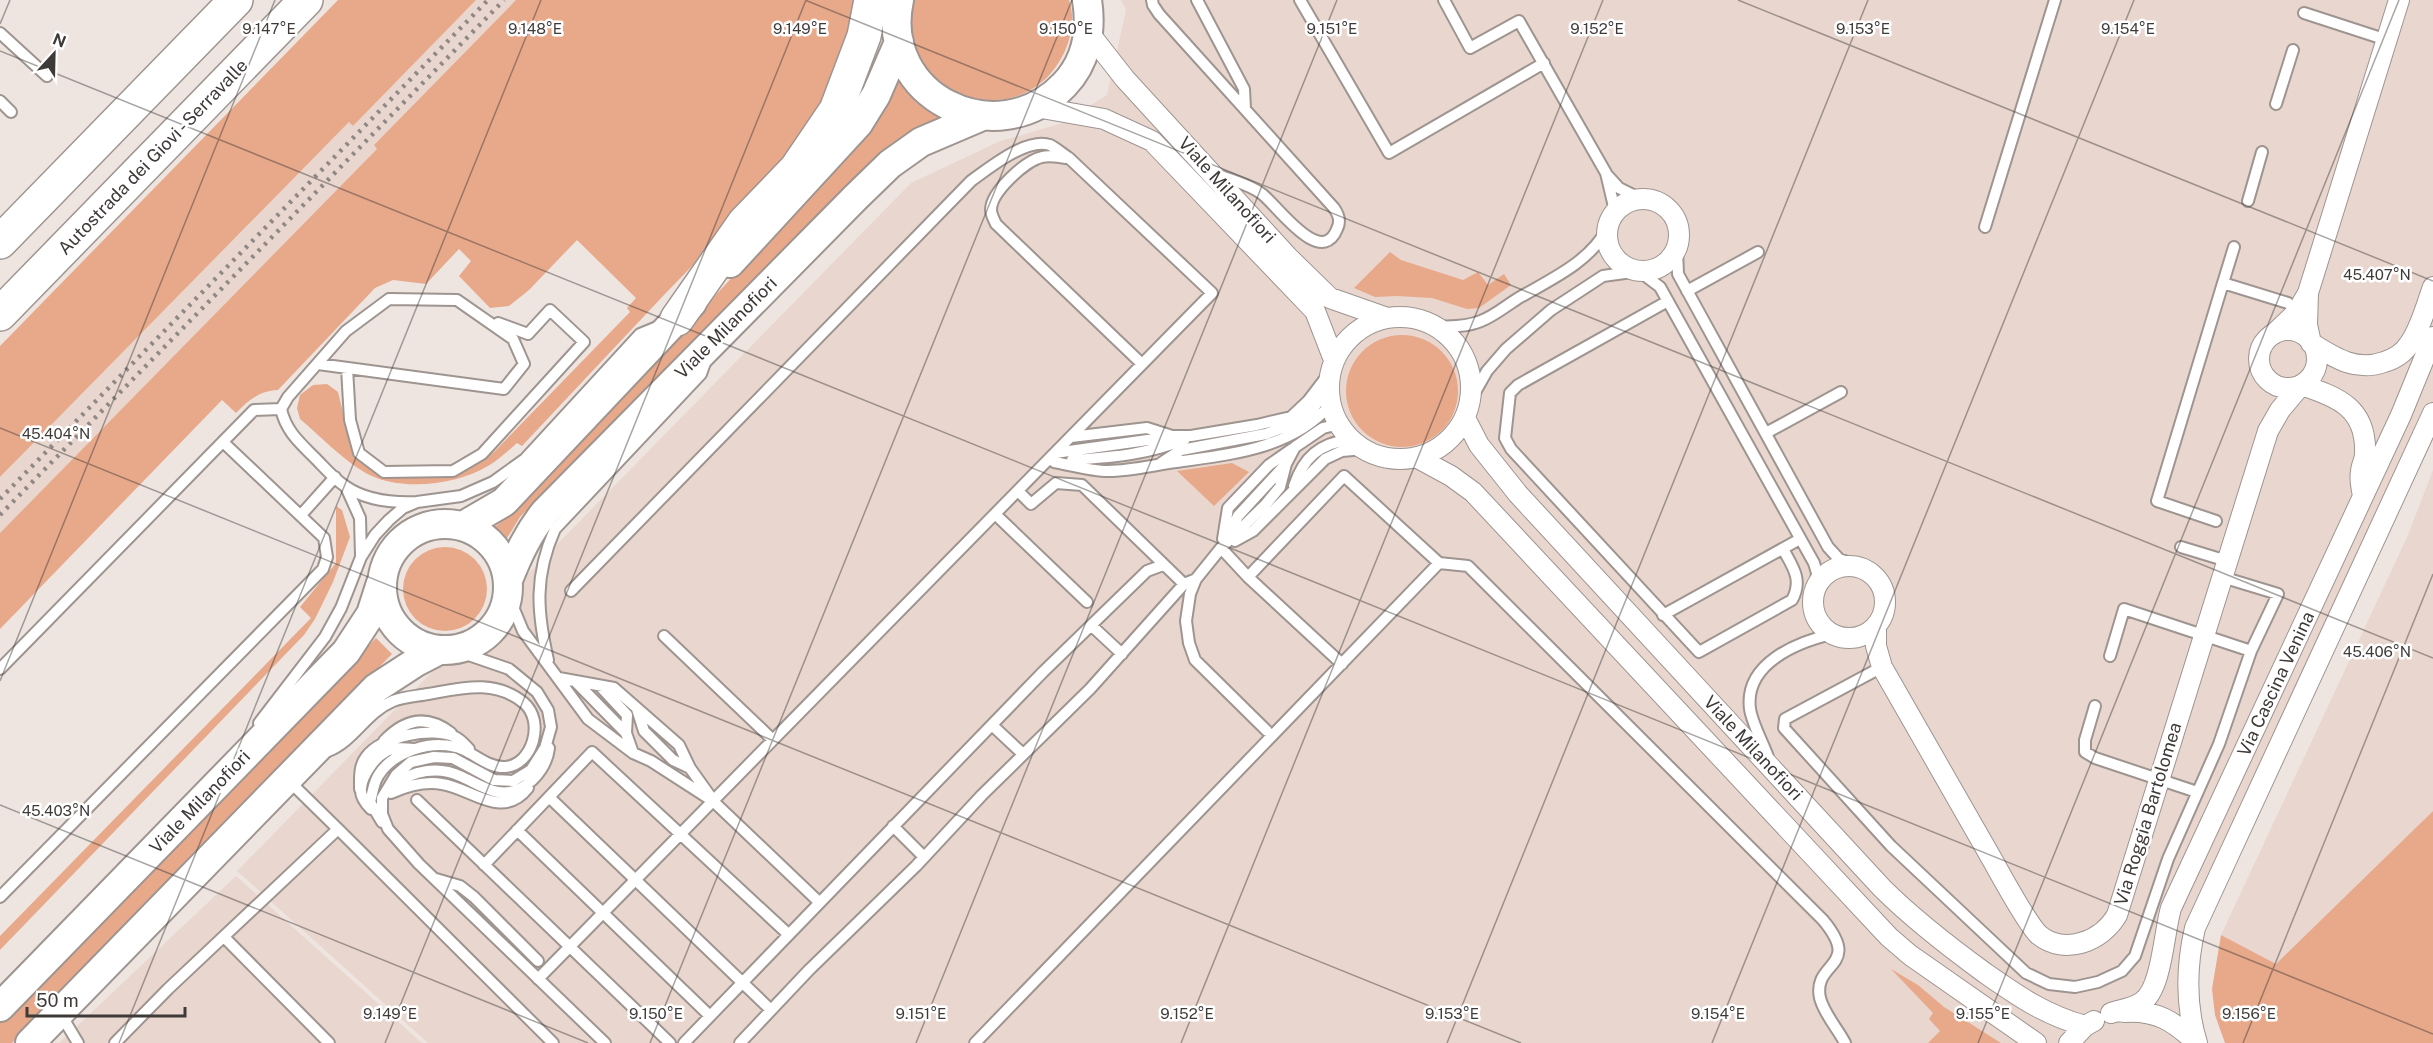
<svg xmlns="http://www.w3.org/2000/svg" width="2433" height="1043" font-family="'Public Sans',sans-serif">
<rect width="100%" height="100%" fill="#efe5e0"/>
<path fill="#e9d7cf" d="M476,0h40l-142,145 4,4 -378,384v-56l349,-355 5,3z
M1121,0h1312v413l-227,487 -23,143h-1755l-191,-172 674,-688 87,-41 64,-19 45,-28 19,-85z
M2433,470v341l-157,154 -55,-30 187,-400z
M236,876l186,167h-363z"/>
<path fill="#e8a88a" d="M338,0h138l-123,126 -4,-4 -349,355v-131z
M516,0h344l-24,83 -51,87 -122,126 -141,150 -5,-3c-9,8 -19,17 -29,23 -33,20 -91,26 -124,6 -23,-14 -44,-36 -64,-53l-3,-11 3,-13 13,-10 14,-1 11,8 15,61 31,21 72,-1 17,-6 21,-15 136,-140 -3,-4 9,-10 -59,-58 -48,50 -20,16 -19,2 -31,-32 12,-15 -12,-12 -33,35 -33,-4 -18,8 -97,102c-19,1 -29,10 -42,23l-14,-13 -222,229v-96l377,-384 -3,-4z
M914,0h155c6,17 3,37 -5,53 -43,88 -171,42 -150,-53z
M897,69l48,50 -26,9 -33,21 -366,368 -16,26 -12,-14 23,-18 328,-353z
M1390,252l11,8 62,20 15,-8 10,13 16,-11 7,11 -32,23 -12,1 -35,-11 -35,-2 -22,1 -21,-9z
M1346 391a56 56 0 1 1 112 0a56 56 0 1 1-112 0Z
M1232,463l17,9 -35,34 -37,-35z
M336,506l6,4 8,27 -17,45 -18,37 -11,16 -304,315v-14l311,-318 -11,-11 36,-44z
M403 589a42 42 0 1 1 84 0a42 42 0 1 1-84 0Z
M376,638l16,16 -380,389h-12v-20z
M2433,811v232h-208l-10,-28 -3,-26 9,-54 55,29z
M1891,969l27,16 26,22 57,36h-73l12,-12 -11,-12 4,-6z"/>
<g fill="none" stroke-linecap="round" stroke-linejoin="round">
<g stroke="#9e9490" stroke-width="14">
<path id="lane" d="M1152,0l1,5 6,9 175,194c5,7 7,13 3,21 -16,40 -61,-25 -75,-35 -11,-9 -29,-13 -43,-19
M1197,0l47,89 1,20
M1300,0l89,153 155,-90
M1444,0l26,48 49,-27 87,152 9,38
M2304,13l83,27
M0,33l47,43
M0,101l11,11
M2276,104l17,-54
M1066,158c-8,-1 -16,-3 -24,-1 -17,4 -51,35 -51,53 0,4 3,10 5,14l146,140
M1608,176l11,12 22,11
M2248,201l14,-49
M1985,227l70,-227
M2234,247l-11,36 65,20 9,9
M1677,249l1,25 150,273 11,12 20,7
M1687,291l71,-39
M1668,301l-150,84 -8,8 -5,45 6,11 188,203 93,-52c11,-20 1,-33 -9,-51
M1435,326c16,1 31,1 46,-5 13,-5 25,-15 36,-22 32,-19 72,-36 90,-70
M318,364l186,25 20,-25 -11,-25 -56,-39 -68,-1 -43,32 -58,66 -7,12c5,22 18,33 34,49 9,9 19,21 30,28 20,14 49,17 72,16
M347,368l3,52 9,33 25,19 69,-1 29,-17 102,-112 -34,-32 -22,24 -30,-11
M1470,401l17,-30 19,-22 45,-39 52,-34 36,-5 21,16 154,276 3,10 -2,16
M1766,433l75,-41
M1071,437l76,-9 25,8h19l66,-11 34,-8 17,-16 23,-30
M1055,453l114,-16
M1072,460c41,-3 74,-5 113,-21
M1054,462c17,3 37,9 54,9 22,0 46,-6 68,-9 56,-8 116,-13 155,-58
M1161,463l20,-13 85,-16 29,-11 17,-13 17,-24
M1294,486c10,-30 26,-42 56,-47
M346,487l14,31 1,38
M1018,491l13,13 25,-21 26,2 102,99
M995,514l92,88
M301,515l34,-38
M2216,521l-59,-20 66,-218
M1223,539l5,-31 41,-43 23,-16
M1226,540l12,-24 48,-52 9,-17 28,-19 16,-4
M1235,541l18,-10 72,-72 17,-8 22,-2
M2181,547l46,14
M1221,548l27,29 96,-101 95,87 29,3 355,354c40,48 -11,41 -3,78 4,16 18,31 25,45
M1248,577l94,87
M1196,579l-6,15 -4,27 3,22 6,17 72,71
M508,595l15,36 65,88 45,34 18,8 62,40 106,101
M1663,615l137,-76
M1092,626l30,28
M664,636l109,104
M454,650l55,19 28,23 11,18 3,17 -6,21 -14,22 -18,11 -19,-1 -41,-22 -19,-1 -23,5 -15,13 -14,23v16l6,15 31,35 186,179
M2110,656l14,-47 127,42
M548,660c-11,-48 -14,-84 7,-131l146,-155 5,-14
M1882,667l-97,52 -1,9 107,118 135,127 23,11 26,3 23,-5 24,-11 13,-15 33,-97 51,-115 32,-93 27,-57 -56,-17
M0,669l254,-259 27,-1
M559,678l55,10 65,57 11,23 20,28
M576,682l50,51
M600,686l27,29 -1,18 7,20
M2095,706l-10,34v12l10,6 102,34
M637,709l7,22 29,29 17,8
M259,723l66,-86 16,-29 20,-51 14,-22 14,-15 14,-12 14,-6 44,-6 32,-14 32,-23 115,-125 17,-7
M993,726l30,28
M384,741c21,-22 42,-27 67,-8
M328,751c26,-10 38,-39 65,-50 10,-4 24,-5 35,-7 34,-6 67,-15 96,9 21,18 9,62 -19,64 -15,1 -28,-11 -41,-17 -28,-13 -75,1 -88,30 -3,7 -4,15 -6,22l12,20
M1768,757c-5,-14 -16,-34 -18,-48 -6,-46 48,-67 82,-75
M395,785c17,-15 44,-19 65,-9 12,5 25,14 38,16 26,4 48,-21 51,-44
M360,789c0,-11 -1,-23 6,-32 16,-21 67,-31 89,-20 5,2 10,8 14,12
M391,793c16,-7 34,-12 51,-9 29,4 60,37 86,4
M549,797l222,213
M417,800l253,243
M371,809c-5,-5 -11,-13 -10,-21 1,-12 13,-30 24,-36 8,-5 19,-4 29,-3
M893,826l31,31
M338,829l215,214
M517,830l193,186
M484,865l108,-113 196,182
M436,879l24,7 14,11 64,64
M0,897l323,-328 4,-12 -3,-19 -101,-96
M224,937l105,106
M538,979l674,-686 -143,-135c-6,-4 -13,-10 -19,-13 -23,-8 -61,23 -79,36l-400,410
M60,1013l18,30
M115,1043l53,-54 170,-160 -51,-50
M684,1043l359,-371 104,-101 16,-6
M740,1043l69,-73 107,-104 66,-71 108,-106 94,-105 12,-5 25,-31 45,-44 14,-17 6,-23
M975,1043l464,-480"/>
</g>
<g stroke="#9e9490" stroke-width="22">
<path id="street" d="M1089,33l36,46 163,178 42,41 57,20
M1036,107l68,12 48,22 163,170 19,49
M1607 235a36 36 0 1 1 72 0a36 36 0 1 1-72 0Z
M2308,293l91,-293
M1329 388a71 71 0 1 1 142 0a71 71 0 1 1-142 0Z
M2259 359a29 29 0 1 1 58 0a29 29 0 1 1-58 0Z
M2274,334l23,-22 11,-19 -1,32 4,18c24,15 45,29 73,19 10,-3 20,-9 26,-19 11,-16 16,-37 23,-56
M1465,418l14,27 39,49 364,394c32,32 66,58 103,85 33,23 60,42 100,53
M1416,457l35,19 22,16 416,445 21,18 126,88
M1813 602a36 36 0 1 1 72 0a36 36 0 1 1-72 0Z
M1876,627v19l6,21c37,65 74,129 111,194 9,16 35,64 46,74 26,21 63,6 78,-20l151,-484 12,-21 21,-25c38,12 66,24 64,69 0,6 -4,12 -4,18 -2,8 1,17 2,24
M2124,1012c33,-2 49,9 72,30
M2111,1013c9,-3 23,-5 31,-11 20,-13 22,-71 29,-94l230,-493 32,-78
M2069,1043l16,-17 9,-5
M2197,1043c-12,-39 -11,-76 -2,-115l238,-515"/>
</g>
<g stroke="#9e9490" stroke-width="32">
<path id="secondary" d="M899,0c-21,97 98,155 165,85 22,-23 28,-54 23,-85
M730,263l128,-139 18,-29 23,-53
M382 587a63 63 0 1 1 126 0a63 63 0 1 1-126 0Z
M463,526l41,-24 188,-199
M508,580c10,-25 20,-47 37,-68l311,-315 34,-33 31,-22 61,-26
M0,1007l346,-355 25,-38 10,-31
M30,1043l346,-355 40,-26 23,-12"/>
</g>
<g stroke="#9e9490" stroke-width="36">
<path id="highway" d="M0,242l236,-242
M0,314l306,-314
M677,319l67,-96 52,-54 40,-59 28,-74 7,-36"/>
</g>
<use href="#lane" stroke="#fff" stroke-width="10"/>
<use href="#street" stroke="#fff" stroke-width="20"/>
<use href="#secondary" stroke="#fff" stroke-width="28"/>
<use href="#highway" stroke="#fff" stroke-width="33"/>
<path stroke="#8f8885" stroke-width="4.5" stroke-dasharray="3 6" stroke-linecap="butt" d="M0,499l488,-499
M0,515l504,-515"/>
</g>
<path fill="none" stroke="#3e3a38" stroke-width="1.5" stroke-opacity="0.45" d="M805,0l1628,658M1738,0l695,281M0,24l10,-24M0,51l2433,983M0,428l1521,615M0,681l275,-681M0,805l588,238M119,1043l422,-1043M385,1043l421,-1043M650,1043l422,-1043M916,1043l421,-1043M1181,1043l422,-1043M1447,1043l421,-1043M1712,1043l422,-1043M1978,1043l421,-1043M2243,1043l190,-469"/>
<g text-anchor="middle" stroke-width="5" stroke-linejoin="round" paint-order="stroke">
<g font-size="18" fill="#3e3a38" stroke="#fff">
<text transform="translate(153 157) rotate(-46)" y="6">Autostrada dei Giovi - Serravalle</text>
<text transform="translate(1227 190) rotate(48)" y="6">Viale Milanofiori</text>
<text transform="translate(726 328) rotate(-45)" y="6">Viale Milanofiori</text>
<text transform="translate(2276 684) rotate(-65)" y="6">Via Cascina Venina</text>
<text transform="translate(1753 748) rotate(47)" y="6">Viale Milanofiori</text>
<text transform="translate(200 802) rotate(-46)" y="6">Viale Milanofiori</text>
<text transform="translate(2148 814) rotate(-73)" y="6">Via Roggia Bartolomea</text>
</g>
</g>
<g font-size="15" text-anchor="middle" fill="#3e3a38" stroke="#fff" stroke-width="5" stroke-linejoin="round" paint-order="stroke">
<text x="269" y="34">9.147°E</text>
<text x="535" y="34">9.148°E</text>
<text x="800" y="34">9.149°E</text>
<text x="1066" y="34">9.150°E</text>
<text x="1332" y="34">9.151°E</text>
<text x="1597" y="34">9.152°E</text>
<text x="1863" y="34">9.153°E</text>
<text x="2128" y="34">9.154°E</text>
<text x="2377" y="280">45.407°N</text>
<text x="56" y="439">45.404°N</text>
<text x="2377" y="657">45.406°N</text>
<text x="56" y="816">45.403°N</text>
<text x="390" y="1019">9.149°E</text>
<text x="656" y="1019">9.150°E</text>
<text x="921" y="1019">9.151°E</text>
<text x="1187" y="1019">9.152°E</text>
<text x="1452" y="1019">9.153°E</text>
<text x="1718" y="1019">9.154°E</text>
<text x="1983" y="1019">9.155°E</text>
<text x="2249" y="1019">9.156°E</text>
</g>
<g transform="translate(54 54) rotate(22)" stroke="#ffffff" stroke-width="4.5" paint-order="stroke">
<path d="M0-4.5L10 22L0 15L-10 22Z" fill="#3e3a38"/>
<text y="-9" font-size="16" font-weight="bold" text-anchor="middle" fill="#3e3a38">N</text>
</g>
<path d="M27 1007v9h158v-9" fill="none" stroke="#3e3a38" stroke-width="3"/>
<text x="36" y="1007" font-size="18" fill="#3e3a38" stroke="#ffffff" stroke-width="4.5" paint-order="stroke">50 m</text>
</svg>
